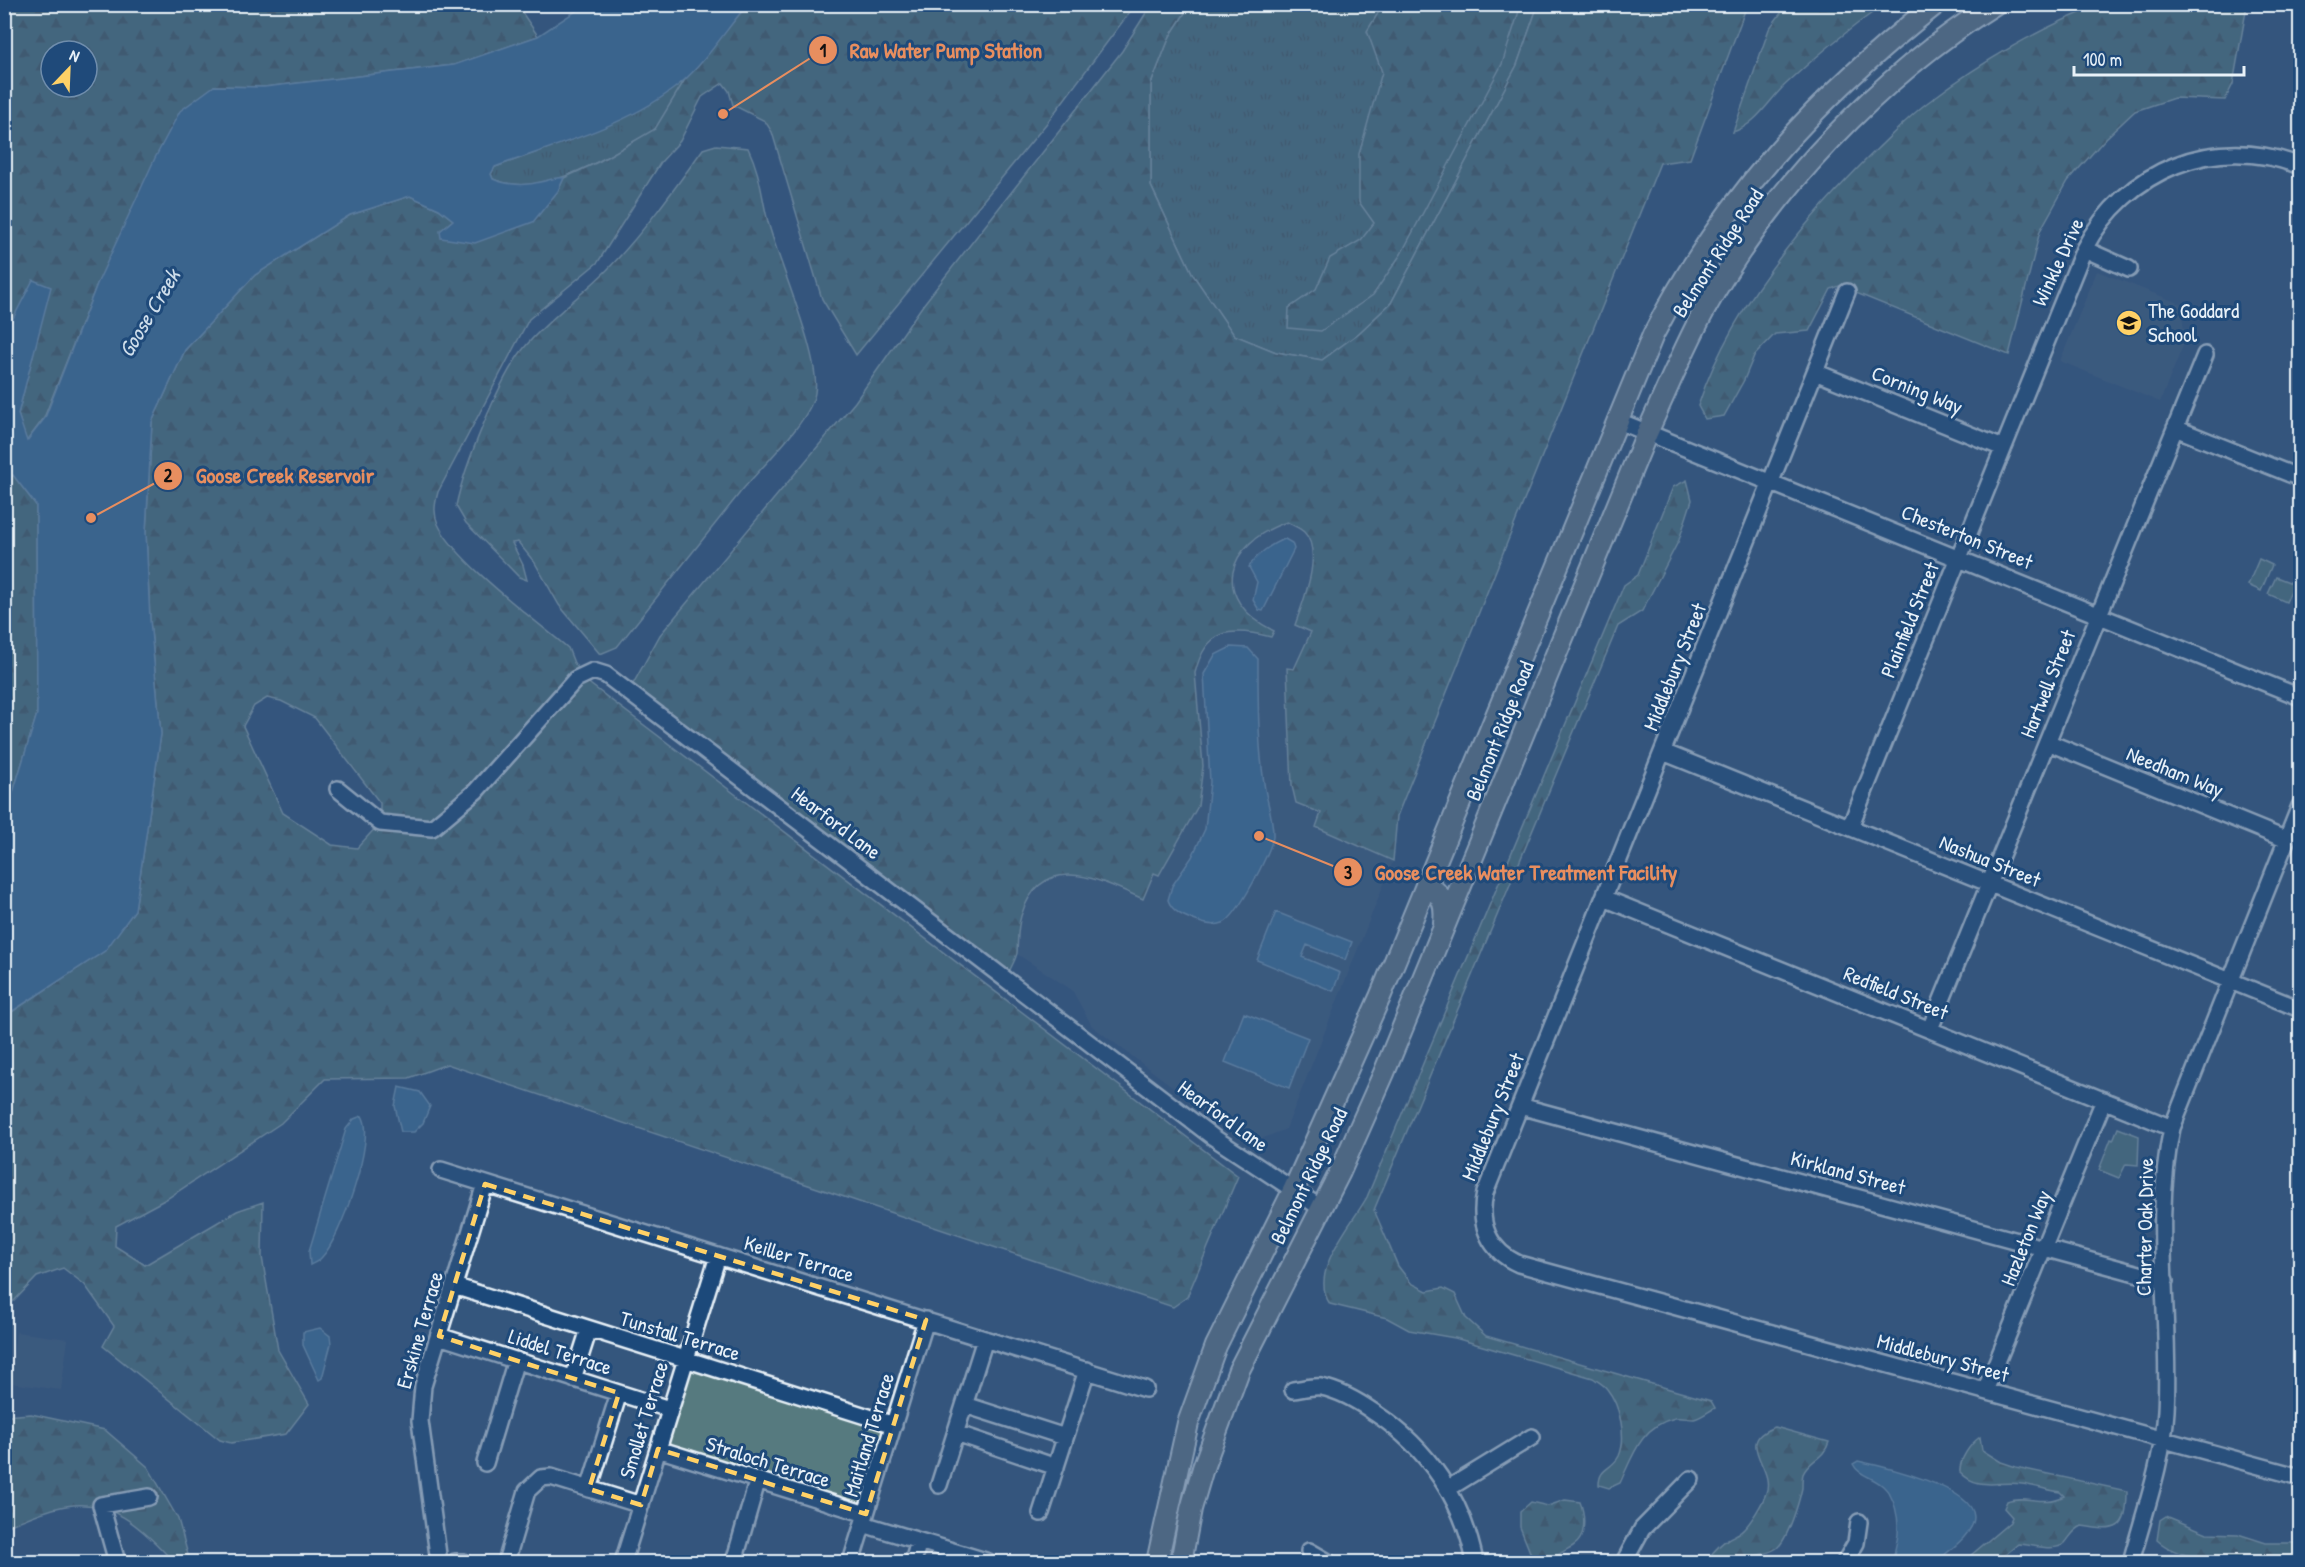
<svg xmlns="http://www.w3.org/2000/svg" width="2305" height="1567" font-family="'Patrick Hand',sans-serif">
<defs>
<pattern id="grass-tufts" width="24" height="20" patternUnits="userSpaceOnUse" patternTransform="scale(1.5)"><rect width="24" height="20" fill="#577a7f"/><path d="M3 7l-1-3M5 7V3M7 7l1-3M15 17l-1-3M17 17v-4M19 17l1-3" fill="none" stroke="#4e6164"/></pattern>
<pattern id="forest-firs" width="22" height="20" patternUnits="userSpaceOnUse" patternTransform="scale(1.5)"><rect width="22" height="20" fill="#577a7f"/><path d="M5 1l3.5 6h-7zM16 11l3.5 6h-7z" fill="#4e6164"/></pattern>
</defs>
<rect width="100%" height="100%" fill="#34567d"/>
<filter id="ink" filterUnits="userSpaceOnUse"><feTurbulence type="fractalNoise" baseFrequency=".0167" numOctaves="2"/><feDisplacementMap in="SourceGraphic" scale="12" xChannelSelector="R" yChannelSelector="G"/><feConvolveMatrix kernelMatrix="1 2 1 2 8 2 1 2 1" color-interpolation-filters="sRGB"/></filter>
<g filter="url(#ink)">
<path fill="#425e7f" d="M2097,271l84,33 4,37 -25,61 -100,-41z
M1287,522l18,10 7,18 -2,28 -15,46 16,8 -17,37 -7,-1 5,118 4,17 26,10 -6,14 77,34 -107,268 -37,15 -157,-118 -20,-36 -55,-36 -1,-16 5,-23 12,-23 17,-15 26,-3 26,7 40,18 12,-27 5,3 39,-69 -3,-133 4,-15 6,-14 12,-8 12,-4 42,5 3,-6 -17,-8 -16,-14 -9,-24v-16l10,-18 25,-22z
M16,1332l52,7 -7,51 -51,-7z"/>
<path fill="url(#grass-tufts)" stroke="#a0b6bc" stroke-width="1.5" d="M1190,5h348l-21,60 -126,238 -32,30 -37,27 -46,-8 -42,-17 -41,-60 -42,-89v-102l19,-48z
M684,81c-9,15 -17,36 -29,48 -7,6 -17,10 -24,14 -36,22 -96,55 -138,36l-2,-5 4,-7c66,-23 131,-45 189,-86z"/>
<path fill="url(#forest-firs)" stroke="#a0b6bc" stroke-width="1.5" fill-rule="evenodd" d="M7,5h510l21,31 -84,29 -190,22 -50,-1 -117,198 -53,134 -18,24 -8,-28 32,-127 -45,57 -1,-337zM51,51h36v36h-36z
M747,5h388l-89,119 -190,231 -34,-56 -50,-167 -7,-11 -32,-16 -4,-14 -6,-8 -21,14 -22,44 -19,21 -63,100 -69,57 -91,173c-3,11 -5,21 0,32 16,36 97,96 130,124l6,15 16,21 648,492 -51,121 -14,10 -726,-243 -38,14 -84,1 -44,44 -113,75 -52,28 -1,20 30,19 92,-54 26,-9 -1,55 16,93 31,54 -23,30 -55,9 -11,-3 -117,-94 11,-20 -29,-41 -22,-17 -26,9 -23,24 -9,1 -1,-285 100,-66 31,-41 26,-176 -11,-114 -4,-88 6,-110 33,-72 70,-75 95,-60 60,-19 29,13 14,11 -13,11 118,-40 6,-13 36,-17 55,-32 29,-48zM267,698l14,3 34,17 65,85v20l-23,25 -25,-3 -49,-32 -40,-87 11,-20z
M1151,5h39l-20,31 -19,48v102l42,89 41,60 42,17 46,8 37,-27 32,-30 126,-238 21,-60h209l-57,154 -30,4 -263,653 -4,45 -77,-34 5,-14 -25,-10 -4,-17 -5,-118 7,1 17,-37 -16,-7c8,-23 29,-73 9,-93 -4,-4 -12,-7 -17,-10 -62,21 -78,77 -13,109l-3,6c-40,-10 -65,-9 -76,36l8,93 -5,40 -39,69 -5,-2 -11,26c-45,-20 -101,-49 -122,17 -4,13 -3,24 -4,37 -1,6 -6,14 -9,21l-375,-290 27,-49 195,-233 68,-97 199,-254z
M1383,5h138l-19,59 -101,190 -28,41 -52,36 -33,-3 1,-20 27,-19 14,-31 31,-18 13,-17 -15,-21v-48l23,-82 -15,-41z
M1787,5h96c-34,24 -66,50 -97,79 -17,16 -30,41 -53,48l36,-103z
M2101,5h146l-14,79 -8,16 -51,-2 -39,13 -30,28 -37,42 -28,50 -31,124 -170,-69 -8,3 -22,42 -34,3 -21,22 -10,24 -20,36 -19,3 -7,-13c32,-97 107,-187 179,-257 17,-16 34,-35 54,-49 49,-37 113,-75 170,-95z
M716,145l32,3c12,25 13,44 19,70 10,42 54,137 48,175 -5,29 -56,76 -76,101 -41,51 -81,102 -122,153l-17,7 -41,-49 -24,-42 -17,-21 -6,1 11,22 4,15 -8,-3 -53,-54 -10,-17c8,-39 43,-128 68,-158 24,-29 56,-51 83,-78 36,-37 66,-79 96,-121z
M13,475l23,30 1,209 -28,92 -4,5 -1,-331z
M1687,480l5,20 -13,40 -37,71 -24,15 -244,584 24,56 13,17 16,8 16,-3 12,6 11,24 20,18 225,65 4,7c-6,3 -14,10 -21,11 -6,0 -13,-2 -19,-1 -34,8 -42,37 -55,65l-11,5 -10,-3c0,-18 13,-15 20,-29 8,-18 1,-51 -12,-67 -3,-4 -10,-8 -14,-11l-138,-40 -46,-8 -22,-12 -57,-14c-22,-32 21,-78 37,-107l257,-612 14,-10 35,-88z
M31,1414l74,16 43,37 30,52 12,43h-22v-6c-27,-29 -58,-58 -102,-50 -21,3 -42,14 -61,21l-1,-111z
M1775,1427l54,15c-5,17 -20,18 -26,32 -1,3 -1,10 -1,14 -3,14 -14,51 -25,60 -11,8 -23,5 -33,14h-39c7,-8 13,-17 23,-23 4,-3 12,-5 16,-10 7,-7 19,-26 22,-36 10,-26 -34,-51 9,-66z
M1980,1437l2,13 19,12 15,5 111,24c0,40 -10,41 -45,35 -9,4 -11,10 -17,17 -10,10 -34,1 -47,1l-21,18h-34l47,-40 2,-5 -8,-9 3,-7c19,-7 36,6 57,-5l-4,-4c-13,-2 -25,-6 -38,-8 -23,-4 -43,8 -62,-12 -1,-12 10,-28 20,-35z
M1565,1500l15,2c5,12 7,36 -7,44 -8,5 -17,8 -22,16h-17l-14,-35v-15l11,-10 17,4z
M2166,1516l41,17 31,1 28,9h34v19c-38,1 -114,5 -143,-22l3,-20z"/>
<path fill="#577a7f" stroke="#a0b6bc" stroke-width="1.5" d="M2259,559l13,6 -11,26 -13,-6z
M2276,577l18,7 -8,18 -18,-8z
M2118,1128l21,8 -1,29 -12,-1 -7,14 -20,-8 12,-31 2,1z
M684,1359l210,66 -28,89 -208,-65z"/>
<path fill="#42759f" stroke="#84a7c3" stroke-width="1.5" d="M585,5h162c-19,22 -43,59 -65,77 -52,44 -125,62 -187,85l-4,7 2,5c13,6 33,7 47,3 10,-2 14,-5 24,-4l-6,13 -25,31 -58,21 -34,-5 -1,-7 13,-11 -14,-11 -29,-13 -60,19 -95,60 -70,75 -33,72 -6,110 4,88 11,114 -26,176 -30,41 -100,65v-205l4,-5 28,-92 -1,-209 -23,-30 -8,5v-146l28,-54 18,7 -33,127 9,27 18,-23 52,-134 58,-126 25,-47 34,-25 50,1 190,-22 84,-29z
M1285,539l7,4 2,6 -31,62 -4,-1 -6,-10 4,-18 -8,-15c7,-12 23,-24 36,-28z
M1231,647l17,1 10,11c0,41 0,84 6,124 2,17 10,36 9,54 -2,15 -36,81 -50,86 -8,3 -19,1 -27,-2 -11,-4 -24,-9 -28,-21l4,-14 20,-29 13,-28 5,-47 -6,-108 11,-19z
M1276,912l76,30 -7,18 -38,-15 -5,12 38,16 -7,18 -76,-31z
M1244,1013l64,25 -19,50 -64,-26z
M399,1087l21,5 10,14 -7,17 -9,9h-13l-6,-26z
M362,1116c15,21 -22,123 -40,141 -3,4 -8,6 -12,8l-1,-14 37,-122 8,-10z
M320,1328l10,8 1,8 -9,34 -3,2 -16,-35v-13z
M1858,1461c23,5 116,26 116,56 0,17 -27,35 -38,45h-42c-1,-9 3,-18 4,-28 1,-16 -3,-37 -15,-48 -10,-9 -25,-11 -30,-22z"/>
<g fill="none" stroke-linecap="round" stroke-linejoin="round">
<g stroke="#e8f1f8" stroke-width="20">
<path id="minor" d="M2084,249l45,20
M1847,292l-362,901c-7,31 4,58 34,71l781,213
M1815,372l188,76
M1616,420l684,277
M2175,428l125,50
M2047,742l240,98
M1663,752l637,257
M338,789l42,34 52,5 44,-37 100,-112 17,-8 13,4 607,462 108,71
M1850,827l234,-578c42,-80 131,-116 216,-83
M1604,898l568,230
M1930,1029l275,-674
M1520,1106l645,175
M441,1170l704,219
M454,1286l440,139
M439,1336l230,73
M573,1379l16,-50
M1293,1390c9,-1 19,-4 28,-3 20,4 37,14 54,26 53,35 88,87 100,149
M1985,1391l119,-291
M965,1405l100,32
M956,1433l100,34
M658,1449l208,65
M485,1463l31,-103
M939,1485l46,-146
M1449,1488l83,-51
M589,1489l30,-96
M1041,1513l46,-143
M863,1524l126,38
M1309,1551l19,11
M117,1562l-16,-57 48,-8
M439,1562l-19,-141 3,-35 62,-202
M455,1562h9
M506,1562l21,-71 14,-13 10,-1 90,28
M623,1562l95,-306
M734,1562l23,-80
M851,1562l75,-242
M913,1562l6,-21
M1624,1562l18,-33 49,-50
M1845,1562l11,-19 3,-21
M2131,1562c13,-49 32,-100 35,-151 5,-93 -14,-192 6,-283l128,-322"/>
</g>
<g stroke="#e8f1f8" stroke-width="24">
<path id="major" d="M1426,884c17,11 20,20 18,39
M1157,1562l31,-139 28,-77 77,-155 87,-194 273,-662c71,-137 162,-236 283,-331
M1181,1562l10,-53 12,-41 36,-98 101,-198 44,-99 263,-640c19,-42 36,-83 58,-124 65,-118 176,-234 290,-305"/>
</g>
<use href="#minor" stroke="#1f4a7a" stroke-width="15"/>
<use href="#major" stroke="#6c7d8b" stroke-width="20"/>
</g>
</g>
<path d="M0 0H2305V1567H0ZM485,1184l441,136 -60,194 -208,-65 -17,56 -52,-16 30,-96 -180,-57z" fill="#34567d" fill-opacity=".55" fill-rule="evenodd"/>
<path fill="none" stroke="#ffd166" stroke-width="4.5" stroke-dasharray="12 8" stroke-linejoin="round" d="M485,1184l441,136 -60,194 -208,-65 -17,56 -52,-16 30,-96 -180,-57z"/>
<defs>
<g id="school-disc" transform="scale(1.35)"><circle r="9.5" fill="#ffd166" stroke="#1f4a7a"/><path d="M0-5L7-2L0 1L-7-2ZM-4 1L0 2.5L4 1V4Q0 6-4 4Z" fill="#111"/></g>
</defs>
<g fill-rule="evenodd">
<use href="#school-disc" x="2129" y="323"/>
</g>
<g text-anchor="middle" stroke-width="6" stroke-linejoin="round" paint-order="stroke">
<g font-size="21" fill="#e8f1f8" stroke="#1f4a7a">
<text transform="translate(1718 253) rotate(-57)" y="7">Belmont Ridge Road</text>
<text transform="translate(2058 262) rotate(-65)" y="7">Winkle Drive</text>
<text transform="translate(1917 390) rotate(22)" y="7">Corning Way</text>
<text transform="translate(1967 537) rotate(22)" y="7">Chesterton Street</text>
<text transform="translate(1910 620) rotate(-68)" y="7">Plainfield Street</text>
<text transform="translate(1675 667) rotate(-68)" y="7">Middlebury Street</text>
<text transform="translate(2048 684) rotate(-68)" y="7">Hartwell Street</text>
<text transform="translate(1500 731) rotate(-68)" y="7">Belmont Ridge Road</text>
<text transform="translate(2175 772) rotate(22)" y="7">Needham Way</text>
<text transform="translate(836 823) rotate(37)" y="7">Hearford Lane</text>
<text transform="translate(1990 861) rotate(22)" y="7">Nashua Street</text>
<text transform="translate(1896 993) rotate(22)" y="7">Redfield Street</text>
<text transform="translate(1223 1116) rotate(36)" y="7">Hearford Lane</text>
<text transform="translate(1493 1117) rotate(-68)" y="7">Middlebury Street</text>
<text transform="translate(1848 1173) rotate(15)" y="7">Kirkland Street</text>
<text transform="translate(1309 1176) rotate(-64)" y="7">Belmont Ridge Road</text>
<text transform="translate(2145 1227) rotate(-89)" y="7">Charter Oak Drive</text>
<text transform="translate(2026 1238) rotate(-68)" y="7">Hazleton Way</text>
<text transform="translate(799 1259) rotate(17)" y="7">Keiller Terrace</text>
<text transform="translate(420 1330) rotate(-74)" y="7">Erskine Terrace</text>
<text transform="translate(680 1336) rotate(17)" y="7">Tunstall Terrace</text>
<text transform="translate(560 1352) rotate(18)" y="7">Liddel Terrace</text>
<text transform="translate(1943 1358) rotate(15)" y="7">Middlebury Street</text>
<text transform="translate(644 1420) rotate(-73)" y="7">Smollet Terrace</text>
<text transform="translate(869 1435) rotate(-73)" y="7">Maitland Terrace</text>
<text transform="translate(768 1462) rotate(17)" y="7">Straloch Terrace</text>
</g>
<g font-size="21" fill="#e8f1f8" stroke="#1f4a7a" text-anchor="start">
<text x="2148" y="318">The Goddard<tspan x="2148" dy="24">School</tspan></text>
</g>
<g font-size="22" font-style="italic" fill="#cfdeeb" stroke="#1f4a7a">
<text transform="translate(149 313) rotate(-59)" y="8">Goose Creek</text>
</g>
</g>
<path fill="none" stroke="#e88e5f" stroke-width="2" d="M723 114L823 50M91 518L168 476M1259 836L1348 872"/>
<g fill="#e88e5f" stroke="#1f4a7a" stroke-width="2">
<circle cx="723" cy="114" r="6"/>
<circle cx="91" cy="518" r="6"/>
<circle cx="1259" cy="836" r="6"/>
<circle cx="823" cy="50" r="15"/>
<circle cx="168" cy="476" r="15"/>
<circle cx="1348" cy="872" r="15"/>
</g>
<g font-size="18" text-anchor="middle" font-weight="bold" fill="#111">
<text x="823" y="57">1</text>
<text x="168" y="482">2</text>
<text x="1348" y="879">3</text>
</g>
<g font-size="22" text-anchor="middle" font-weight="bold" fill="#e88e5f" stroke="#1f4a7a" stroke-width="6" stroke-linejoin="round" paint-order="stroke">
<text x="946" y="58">Raw Water Pump Station</text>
<text x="285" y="483">Goose Creek Reservoir</text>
<text x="1526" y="880">Goose Creek Water Treatment Facility</text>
</g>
<rect width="2305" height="1567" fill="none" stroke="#1f4a7a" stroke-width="24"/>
<rect x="12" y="12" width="2281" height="1543" fill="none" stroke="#e8f1f8" stroke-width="2" filter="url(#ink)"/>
<g transform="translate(69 69) rotate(23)"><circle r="28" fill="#1f4a7a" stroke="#6f8dac" stroke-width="1.5"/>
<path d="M0-4.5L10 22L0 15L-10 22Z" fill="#ffd166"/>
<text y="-9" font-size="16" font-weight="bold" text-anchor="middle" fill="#e8f1f8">N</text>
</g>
<path d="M2074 66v9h170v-9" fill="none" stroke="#e8f1f8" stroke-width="3"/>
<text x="2083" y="66" font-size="18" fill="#e8f1f8" stroke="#1f4a7a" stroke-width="4.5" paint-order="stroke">100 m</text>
</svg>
